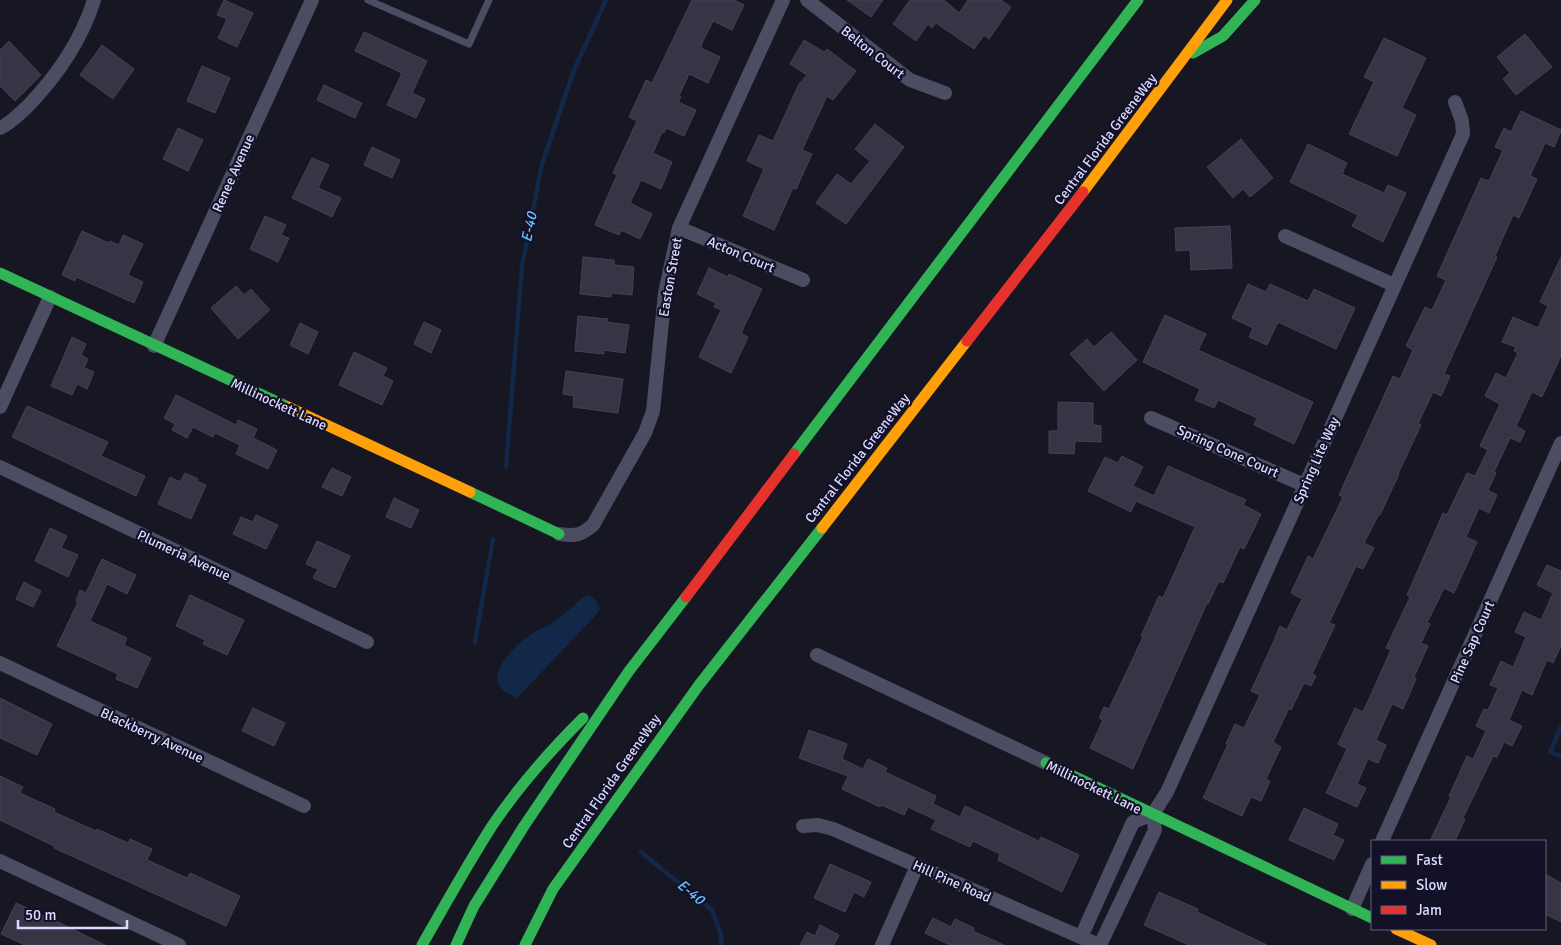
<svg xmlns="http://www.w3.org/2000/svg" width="1561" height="945" font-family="Signika,sans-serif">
<rect width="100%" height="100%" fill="#171623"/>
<path fill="#112849" d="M587,595c7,2 11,7 13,14l-5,7 -78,82c-5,-3 -13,-6 -16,-10 -15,-17 19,-47 32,-55 7,-5 16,-7 24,-13 9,-7 17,-15 26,-23z"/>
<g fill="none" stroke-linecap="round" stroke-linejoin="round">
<path stroke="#112849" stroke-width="4.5" d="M506,467l16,-201 20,-102 32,-94 32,-70
M475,642l18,-103
M1561,727l-11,25 11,4
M641,852l71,58 9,25v10"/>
</g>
<path fill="#363445" stroke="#444156" d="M224,0l29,13 -16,34 -19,-9 9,-19 -10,-4z
M692,0h42l10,5 -12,25 -19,-9 -11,22 -1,5 19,9 -12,26 -19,-9 -10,22 2,1 -3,5 18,8 -12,26 -18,-8 -2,5 -2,-1 -9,21 19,9 -11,27 -20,-9 -11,23 22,11 -12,25 -19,-9 -2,5 -24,-10 22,-50 -4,-2 24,-52 -8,-4 17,-37 6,3z
M847,0h36l-12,17z
M910,0h34l15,13 9,-13h33l10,7 -22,32 -5,-4 -10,14 -38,-26 -4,5 -4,-4 -12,17 -23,-17z
M364,32l63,29 -15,32 13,6 -9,19 -29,-13 15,-32 -47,-22z
M1525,34l27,33 -36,28 -13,-16 7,-6 -13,-16z
M1384,38l42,20 -24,50 14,7 -19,41 -48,-22 25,-52 -10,-5z
M804,40l20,12 3,-3 29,22 -23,29 -6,-4 -25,54 10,4 -16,35 -3,-1 -19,42 -31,-14 21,-47 -17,-8 12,-26 14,6 26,-57 8,-9 -17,-11z
M9,41l32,34 -26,26 -15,-15v-36z
M102,45l32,24 -21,30 -33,-24z
M202,66l28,12 -15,35 -28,-12z
M324,85l38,18 -7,15 -38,-18z
M1521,111l40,19v1l-7,16 -9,-4 -15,33 7,3 -18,39 -6,-3 -18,41 2,1 -53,117 6,2 -9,20 -8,-4 -15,32 3,1 -23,49h1l-19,41 -1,-1 -15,29 10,5 -11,21 -7,-3 -27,57 6,2 -23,49 4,2 -5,10 -7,-3 -13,27 -2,-2 -16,34 8,5 -15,32 4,2 -9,20 -10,-4 -9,19 -39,-18 25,-54h-2l9,-20 9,4 16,-33 -9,-4 21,-46 8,-19 7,4 15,-31 -11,-6 17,-37 5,3 30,-62 -4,-2 54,-119 7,3 13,-29 -7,-4 19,-39 7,3 14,-30 -9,-4 44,-98 8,3 14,-31 -8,-3 9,-19 7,4z
M875,124l29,23 -58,77 -30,-21 21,-29 14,10 19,-23 -15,-12z
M178,128l25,12 -15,31 -25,-12z
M1241,139l32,39 -23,19 -7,-8 -10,9 -26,-31z
M1308,144l39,19 -5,11 42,19 4,-8 18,8 -23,49 -31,-16 6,-11 -68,-33z
M372,147l28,13 -8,18 -28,-13z
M312,158l17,7 -11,23 23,10 -9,19 -40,-19z
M265,216l21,9 -5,10 8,3 -11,24 -28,-13z
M1230,226l2,42 -41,2 -1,-20 -14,1 -1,-23z
M82,231l27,12 1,-2 9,4 4,-10 20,9 -15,31 15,7 -9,21 -58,-26 -1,4 -13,-6z
M583,257l31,3v5l20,2 -2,28 -21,-2v4l-31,-3z
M1561,257v99l-19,41 -10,-5 -16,34 9,5 -5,11 -10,-4 -16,34 2,1 -8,17 9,5 -8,18 -10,-5 -13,29 11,5 -23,51 -10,-5 -17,35 3,1 -9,19 7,3 -14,31 2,2 -13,30 -11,-5 -16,36 10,5 -8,18 -10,-4 -11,25 9,4 -9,19 -31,-14 21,-44 -9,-5 17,-36 8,4 28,-62 -5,-2 24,-51 -3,-2 36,-82 4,2 20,-42 8,3 13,-26 -8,-4 20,-42 -15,-8 11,-23 10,5 12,-25 -4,-2 2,-4 -14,-5 11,-25 25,11 10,-22 -8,-4z
M709,268l19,9 1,-3 33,15 -21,44 7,4 -17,36 -32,-16 22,-47 -7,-3 2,-4 -19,-9z
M1248,284l18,8 4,-8 38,17 6,-12 41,19 -19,41 -58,-27 -11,23 -18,-8 4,-9 -21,-10z
M236,286l8,9 7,-6 19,21 -32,29 -27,-31z
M1165,315l41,19 -8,16 115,52 -19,42 -40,-19 3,-7 -39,-18 -4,8 -19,-8 5,-11 -57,-27z
M578,316l30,3 -1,3 22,3 -4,28 -21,-3v4l-29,-3z
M424,322l17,8 -10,23 -17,-9z
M300,323l18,9 -10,22 -18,-9z
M1111,332l26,28 -33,31 -34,-37 17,-15 7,8z
M72,337l14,7 -5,11 7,4 -4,9 10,4 -7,17 -10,-5 -5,11 -21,-9z
M354,352l33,16 -4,8 10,5 -11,24 -43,-20z
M566,371l57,8 -5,34 -45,-6 1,-11 -11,-2z
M176,395l60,30 2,-5 19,9 -4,9 24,12 -9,19 -32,-15 4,-9 -25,-12 -2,4 -20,-10 -6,11 -15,-8 3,-6 -11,-6z
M1058,402l35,1v22l8,1v16l-26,-1 -1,13 -25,-1v-22h9z
M27,406l81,36 -7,14 44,20 -9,20 -124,-59z
M1122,456l21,11 -10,19 21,10 14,-30 78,34 -3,5 18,9 -17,35 -4,-2 -17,36 -4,-2 -11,23 -1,-1 -74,166 -43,-21 13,-28 -4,-2 5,-11 5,2 34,-72 -2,-1 18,-40 4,2 32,-71 -59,-26 -5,11 -43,-21 17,-34 13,6z
M332,468l19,9 -9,19 -20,-9z
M185,473l13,6 -1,2 9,4 -15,34 -33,-15 12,-27 10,5z
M394,498l25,12 -8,18 -25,-11z
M256,515l22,10 -12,24 -33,-15 8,-17 12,5z
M50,528l17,8 -6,12 17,7 -10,22 -33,-16z
M317,541l33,15 -15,32 -22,-10 5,-9 -12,-5z
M102,559l34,16 -9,19 -20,-10 -17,37 37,17 -3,7 27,13 -14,30 -21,-9 2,-5 -61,-28 21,-44 -2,-1 4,-11 6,3z
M1547,565l14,6v75l-8,17 -6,-3 -15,35 -10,-5 -13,30 13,6 -10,20 -8,-4 -7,15 -4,-1 -30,62 2,1 -10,22h-25l21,-44 -2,-1 18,-40 6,3 13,-28 -10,-5 8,-17 4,1 10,-22 -8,-3 11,-24 12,6 13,-30 -11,-5 9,-20 17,8 12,-27 -16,-8z
M24,582l17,9 -8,16 -17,-8z
M190,595l54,25 -17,35 -24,-11 2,-4 -29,-14z
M0,698l52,26 -15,31 -37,-17z
M253,708l32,15 -11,23 -32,-15z
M809,730l38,14 -5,15 21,10 5,-10 19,9 -2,4 51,24 -3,8 27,13 5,-11 74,35 2,-4 38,18 -17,37 -64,-32 2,-6 -27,-13 -3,6 -39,-18 5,-9 -28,-13 -4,8 -23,-10 -1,2 -38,-18 6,-13 -49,-18z
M0,776l23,11 -3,6 35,16 -1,3 42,19 1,-2 31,14 2,-4 22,10 -5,11 40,18 3,-5 50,23 -14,30 -172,-78v-2l-54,-26z
M1304,808l34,16 -5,11 11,5 -10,20 -45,-20z
M830,864l41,18 -7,15 -10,-5 -9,20 -31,-14z
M1545,874l16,9v39l-16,-8z
M1159,892l39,17 -1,3 70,33h-78l-45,-20z
M16,903l32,15v-1l57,28h-80l-24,-11z
M933,918l18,9 4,-8 19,9 -1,3 31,14h-54l-25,-12z
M820,925l19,10 -5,10h-34l7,-13 8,4z"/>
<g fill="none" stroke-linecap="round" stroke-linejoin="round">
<path stroke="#4c4c63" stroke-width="7" d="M368,0l101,44 20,-44"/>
<path stroke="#4c4c63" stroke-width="14" d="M807,0l103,80 35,13
M0,128c10,-4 19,-14 27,-21 30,-31 54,-65 67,-107
M679,228l124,52
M1285,236l109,49
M154,346l158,-346
M0,407l50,-110
M1151,418l153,67
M0,467l367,175
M559,534c17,2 21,2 34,-9l52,-92 8,-22 12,-118 14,-65 104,-228
M817,655l229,108
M0,663l304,143
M1153,814l14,-22 296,-658 -1,-13 -7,-19
M803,826l15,-1 15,4 266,116
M1382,841l179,-398
M0,861l179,84
M1352,909l20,-45
M1081,937l52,-115 20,-8
M882,945l35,-79
M1100,945l55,-115 -2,-16"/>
<path stroke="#30b455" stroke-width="11" d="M1193,53l30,-17 32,-36
M0,273l288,134
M794,454l344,-454
M470,492l89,42
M1046,763l326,155
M422,945c23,-40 45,-80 70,-119 26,-39 58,-75 91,-108
M456,945l18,-39 50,-80 105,-155 57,-74
M525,945l28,-56 146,-204 123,-157"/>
<path stroke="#ff9f0a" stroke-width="11" d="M1083,192l144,-192
M288,407l182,85
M822,528l145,-187
M1396,929l35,16"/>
<path stroke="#e5322d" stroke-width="11" d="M967,341l116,-149
M686,597l108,-143"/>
</g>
<g text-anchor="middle" stroke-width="4.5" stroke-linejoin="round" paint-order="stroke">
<g font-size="14" fill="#dbd9fe" stroke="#131128">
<text transform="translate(873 52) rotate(38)" y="5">Belton Court</text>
<text transform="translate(1105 139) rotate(-53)" y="5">Central Florida GreeneWay</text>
<text transform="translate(233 173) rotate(-66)" y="5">Renee Avenue</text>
<text transform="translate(741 254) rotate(23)" y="5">Acton Court</text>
<text transform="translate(670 277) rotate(-80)" y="5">Easton Street</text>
<text transform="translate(279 404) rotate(25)" y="5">Millinockett Lane</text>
<text transform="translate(1228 451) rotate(24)" y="5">Spring Cone Court</text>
<text transform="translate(857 458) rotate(-52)" y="5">Central Florida GreeneWay</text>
<text transform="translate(1316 460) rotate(-66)" y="5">Spring Lite Way</text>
<text transform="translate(184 555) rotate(25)" y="5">Plumeria Avenue</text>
<text transform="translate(1472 642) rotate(-66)" y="5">Pine Sap Court</text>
<text transform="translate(152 735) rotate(25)" y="5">Blackberry Avenue</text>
<text transform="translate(611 781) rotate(-55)" y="5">Central Florida GreeneWay</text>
<text transform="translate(1094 787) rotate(26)" y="5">Millinockett Lane</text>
<text transform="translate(952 881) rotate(24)" y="5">Hill Pine Road</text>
</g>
<g font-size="15" font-style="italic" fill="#6ac0fb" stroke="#131128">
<text transform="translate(529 227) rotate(-79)" y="5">E-40</text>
<text transform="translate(691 892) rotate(39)" y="5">E-40</text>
</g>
</g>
<rect x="1371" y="840" width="175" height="90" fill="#131128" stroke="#63617e"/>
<rect x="1381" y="856" width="25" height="8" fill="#30b455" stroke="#63617e"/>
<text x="1416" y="865" font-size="15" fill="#dbd9fe">Fast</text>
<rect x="1381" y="881" width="25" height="8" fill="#ff9f0a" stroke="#63617e"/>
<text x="1416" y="890" font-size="15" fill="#dbd9fe">Slow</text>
<rect x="1381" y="906" width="25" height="8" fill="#e5322d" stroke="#63617e"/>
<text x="1416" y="915" font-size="15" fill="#dbd9fe">Jam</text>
<path d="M18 920v8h109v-8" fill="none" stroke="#dbd9fe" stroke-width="2.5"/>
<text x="25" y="920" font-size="15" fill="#dbd9fe" stroke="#131128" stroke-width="4" paint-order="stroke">50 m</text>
</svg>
